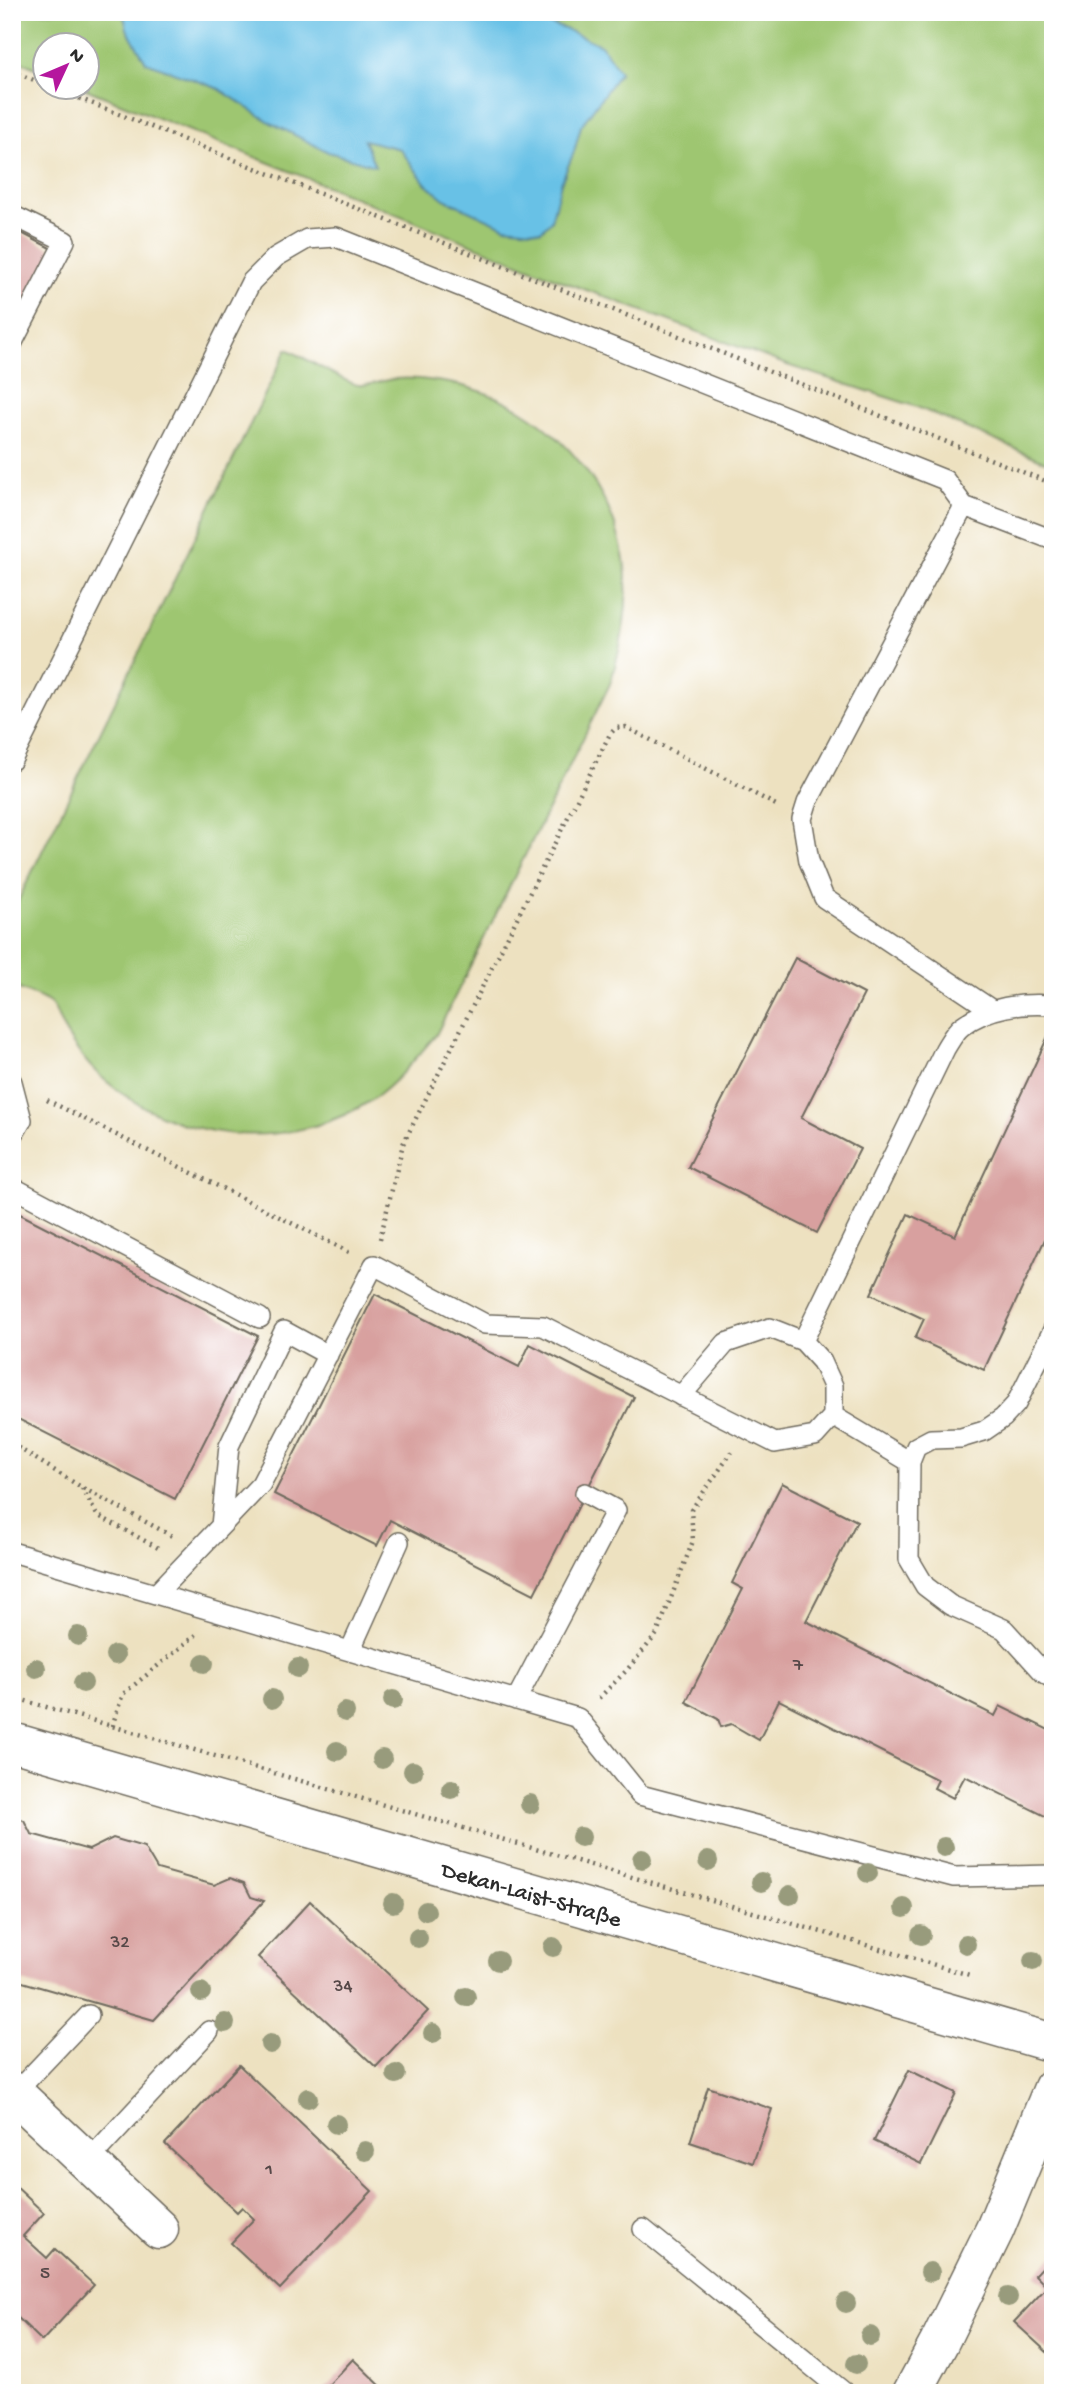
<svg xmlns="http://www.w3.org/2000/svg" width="1065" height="2405" font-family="'Gochi Hand',sans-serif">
<rect width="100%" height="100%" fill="#fff"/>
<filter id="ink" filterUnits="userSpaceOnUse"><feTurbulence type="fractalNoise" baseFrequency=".0143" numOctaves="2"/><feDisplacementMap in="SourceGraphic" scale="14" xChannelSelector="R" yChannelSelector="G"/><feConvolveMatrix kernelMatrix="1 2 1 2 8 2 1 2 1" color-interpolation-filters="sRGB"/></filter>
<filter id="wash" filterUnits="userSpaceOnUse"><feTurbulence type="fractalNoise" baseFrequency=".00686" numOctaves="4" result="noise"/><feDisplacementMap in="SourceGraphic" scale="28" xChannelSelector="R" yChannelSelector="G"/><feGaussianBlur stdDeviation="1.57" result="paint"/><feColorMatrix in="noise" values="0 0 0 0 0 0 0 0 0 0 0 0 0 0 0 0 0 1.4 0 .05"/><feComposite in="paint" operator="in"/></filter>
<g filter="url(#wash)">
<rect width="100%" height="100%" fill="#ede1c0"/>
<path fill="#9ec671" stroke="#64784e" stroke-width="2" d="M12,12h1041v453l-136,-58 -130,-42 -222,-83 -482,-194h5v-42h-42l-1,26 -33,-14z
M287,349c13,6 61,35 71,36 11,1 25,-5 36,-6 22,-2 48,2 69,7 81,20 146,90 161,173 7,42 -2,85 -14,125l-174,351c-23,26 -45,55 -76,72 -81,45 -184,34 -254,-26 -17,-14 -32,-34 -43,-53 -4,-7 -7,-19 -12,-24 -8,-7 -29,-13 -39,-18v-73z"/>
<path fill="#68c1e6" stroke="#4a7688" stroke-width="2" d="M123,12h361l37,3 44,14 36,16 19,27 -39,54 -7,26 -13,31 -10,38 -10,10 -36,-4 -61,-28 -18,-15 -26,-35 -36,-9 11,26 -47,-14 -57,-29 -52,-34 -73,-27 -19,-33z"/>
<g id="blocks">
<path fill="#d8a09f" d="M12,228l42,22 -42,81z
M795,958l69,36 -63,124 59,31 -43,84 -129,-66z
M1049,1034l4,2v186l-69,148 -69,-32 9,-19 -53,-25 37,-80 47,22z
M20,1214l238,122 -83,163 -163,-83v-187z
M375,1294l144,73 11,-23 104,53 -100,197 -144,-74 -13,26 -103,-52z
M782,1483l75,38 -51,100 189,95 5,-10 53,26v88l-88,-44 -12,22 -19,-10 4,-8 -159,-80 -20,40 -28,-16 -10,3 -3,-8 -32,-17 57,-113 -11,-6z
M12,1816l12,4 7,14 58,16 24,-12 31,9 13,22 57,16 16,-7 14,5 7,14 13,4 -110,119 -142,-41z
M310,1901l118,110 -52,56 -118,-110z
M239,2065l133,126 -92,98 -49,-46 23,-24 -12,-12 -5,5 -72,-68z
M909,2070l47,23 -35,71 -47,-23z
M708,2087l64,22 -19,54 -63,-21z
M12,2183l32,30 -21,23 24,22 8,-9 39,36 -52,56 -30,-29v-19l5,-5 -5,-5z
M1053,2256v90l-6,6 -33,-30 33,-35 -12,-12z
M353,2359l35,34h-67z"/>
</g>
</g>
<g filter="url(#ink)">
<use href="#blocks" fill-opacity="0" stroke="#6f6b5f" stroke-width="2"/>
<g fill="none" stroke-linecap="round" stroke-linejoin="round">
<g stroke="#6f6b5f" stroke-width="22">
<path id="lane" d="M12,215l53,26 -53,103
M964,506l-157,297 -5,16 7,42 15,37 168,112
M12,760l239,-478 25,-25 31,-18 29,-2 609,243 19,26 89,34
M12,1082l10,38 -10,17
M12,1187l248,131
M1053,1330l-37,74 -13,14 -19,13 -23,7 -30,1 -15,8 -6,15 -1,97 16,27 25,19 54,24 40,44 9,6
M803,1341l142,-292c5,-8 10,-18 17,-23 27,-20 59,-23 91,-21
M833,1416l77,46
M221,1526l8,-80 55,-115 44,24
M12,1552l566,166 62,77 314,82 99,-2
M156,1594l105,-110 113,-219 111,59 58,2 232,117 40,-7 18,-20v-30l-11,-24 -19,-21 -33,-13 -44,15 -45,53
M350,1651l49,-109
M516,1700l100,-190 -31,-17
M15,2093l74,-78
M87,2162l122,-131
M643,2229l202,164"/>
</g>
<g stroke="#6f6b5f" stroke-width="41">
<path id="street" d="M12,1742l1041,301
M12,2091l147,138
M912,2393l27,-50 56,-114 58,-141"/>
</g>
<path stroke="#6f6b5f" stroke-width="4.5" stroke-dasharray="2 5" stroke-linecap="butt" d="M12,71l34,14
M53,88l1000,396
M47,1100l302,152
M380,1239l23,-95 207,-410 6,-6 10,-1 152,79
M12,1444l69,43 91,49
M82,1488l15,27 63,34
M12,1697l961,279
M599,1698l27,-27 31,-37 36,-93 -2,-31 41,-58
M112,1726l11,-32 73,-59"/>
<use href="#lane" stroke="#fff" stroke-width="19"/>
<use href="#street" stroke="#fff" stroke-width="38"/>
</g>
<g fill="#989b7c">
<circle cx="78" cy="1636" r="10"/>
<circle cx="115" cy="1655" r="10"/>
<circle cx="204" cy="1663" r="10"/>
<circle cx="36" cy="1668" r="10"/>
<circle cx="298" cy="1668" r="10"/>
<circle cx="83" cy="1683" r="10"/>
<circle cx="272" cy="1699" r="10"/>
<circle cx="393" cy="1700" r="10"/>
<circle cx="345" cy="1712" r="10"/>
<circle cx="337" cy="1751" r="10"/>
<circle cx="382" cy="1759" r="10"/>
<circle cx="413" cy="1771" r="10"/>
<circle cx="451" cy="1789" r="10"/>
<circle cx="530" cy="1804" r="10"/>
<circle cx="581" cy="1837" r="10"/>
<circle cx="944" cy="1847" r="10"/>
<circle cx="642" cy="1859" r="10"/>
<circle cx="708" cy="1861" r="10"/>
<circle cx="868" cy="1873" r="10"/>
<circle cx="761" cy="1882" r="10"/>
<circle cx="790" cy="1895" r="10"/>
<circle cx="393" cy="1903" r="10"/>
<circle cx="904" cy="1908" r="10"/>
<circle cx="426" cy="1911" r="10"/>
<circle cx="921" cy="1935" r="10"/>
<circle cx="418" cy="1938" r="10"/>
<circle cx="966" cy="1944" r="10"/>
<circle cx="553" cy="1947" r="10"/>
<circle cx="498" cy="1961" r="10"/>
<circle cx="1033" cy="1961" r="10"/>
<circle cx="201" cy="1992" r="10"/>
<circle cx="466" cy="1997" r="10"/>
<circle cx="225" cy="2023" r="10"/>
<circle cx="433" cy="2033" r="10"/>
<circle cx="270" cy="2044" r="10"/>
<circle cx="396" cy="2074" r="10"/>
<circle cx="308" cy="2098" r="10"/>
<circle cx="336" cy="2124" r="10"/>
<circle cx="365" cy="2151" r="10"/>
<circle cx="930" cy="2272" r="10"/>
<circle cx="1008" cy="2297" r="10"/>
<circle cx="846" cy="2303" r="10"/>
<circle cx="870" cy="2336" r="10"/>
<circle cx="856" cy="2364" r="10"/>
</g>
</g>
<g text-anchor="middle" stroke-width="7" stroke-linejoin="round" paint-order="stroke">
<g font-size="19" fill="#564848">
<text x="798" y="1670">7</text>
<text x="120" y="1947">32</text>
<text x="343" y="1991">34</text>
<text x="269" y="2174">1</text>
<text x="45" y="2278">5</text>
</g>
<g font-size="23" fill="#2b2b2b" stroke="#fff">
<text transform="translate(532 1893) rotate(16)" y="8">Dekan-Laist-Straße</text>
</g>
</g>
<rect width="1065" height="2405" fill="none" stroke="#fff" stroke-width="42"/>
<g transform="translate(66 66) rotate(46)"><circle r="33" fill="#ffffff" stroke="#aaaaaa" stroke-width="2"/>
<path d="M0-5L12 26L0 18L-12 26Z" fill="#b5179e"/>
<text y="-10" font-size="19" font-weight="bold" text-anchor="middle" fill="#2b2b2b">N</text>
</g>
</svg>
